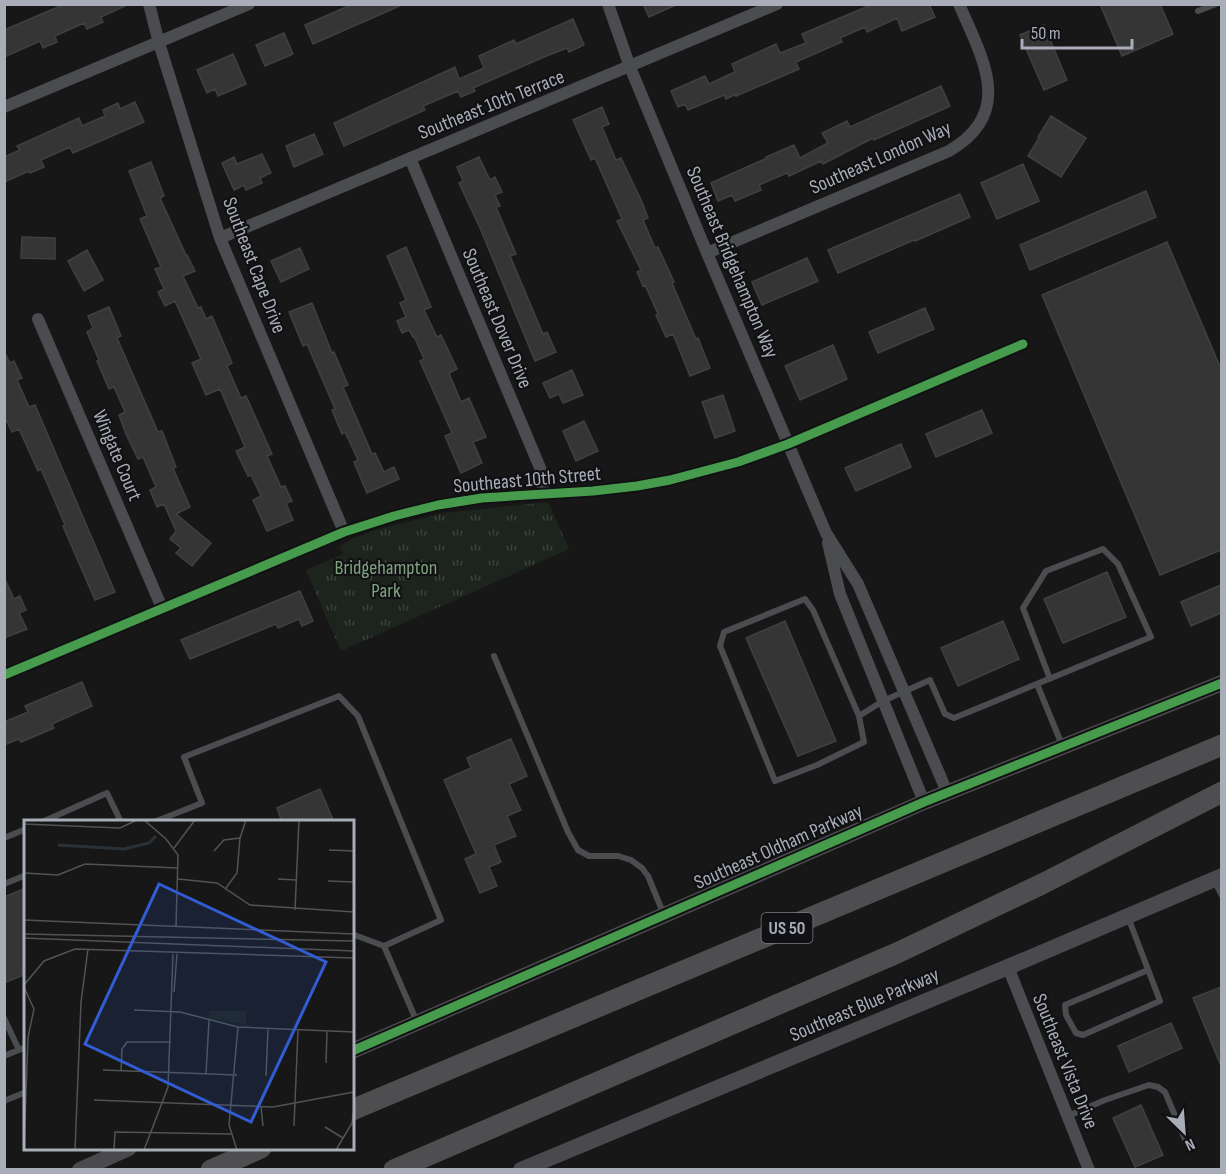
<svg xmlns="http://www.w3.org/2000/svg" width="1226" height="1174" font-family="'Sofia Sans Condensed',sans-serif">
<defs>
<pattern id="park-tufts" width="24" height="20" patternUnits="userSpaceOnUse" patternTransform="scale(1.5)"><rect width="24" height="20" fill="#1d241e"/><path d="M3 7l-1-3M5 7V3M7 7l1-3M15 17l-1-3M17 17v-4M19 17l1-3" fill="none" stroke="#3b413d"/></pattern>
</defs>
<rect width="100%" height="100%" fill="#171717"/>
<path fill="url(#park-tufts)" d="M548,502l21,47 -228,102 -35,-81 37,-16 -3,-8 14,-8 25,-9 65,-16z"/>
<path fill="#353536" stroke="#3f4043" stroke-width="1.5" d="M65,4h64l-28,13 2,5 -16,7 -3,-6 -29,13 2,6 -14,6 -3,-7 -36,16v-27z
M353,4h51l-91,40 -8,-19z
M643,4h35l-29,13z
M873,4h56l6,13 -33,14 -5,-13 -30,14 -2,-5 -25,11 2,4 -46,20 3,7 -63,27v-2l-10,5 -2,-4 -36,15 -3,-6 -7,3 -7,-16 34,-15 4,8 26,-12 -3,-8 44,-20 4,9 26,-10 -4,-9z
M1100,4h60l13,30 -51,22z
M573,19l11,26 -15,7 -2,-4 -23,9 -71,31 2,3 -14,6 -3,-6 -35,15 2,4 -81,36 -10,-23 121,-56 4,12 25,-11 -5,-12 35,-16 2,4z
M1044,25l23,55 -23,10 -24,-55z
M284,33l9,21 -28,12 -9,-21z
M233,54l13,30 -28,12 -3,-7 -8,4 -10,-23z
M941,86l9,20 -76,34 -1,-2 -50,26 -2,-3 -32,15 -2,-3 -28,12 2,5 -26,11 -3,-6 -14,6 -7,-18 56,-25 -1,-1 28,-12 6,13 28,-15 -6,-10 25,-12 3,6z
M135,102l9,20 -71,31 -3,-6 -29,13 3,7 -14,6 -1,-2 -25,11v-25l16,-7 -3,-4 62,-28 3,8 23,-10 -2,-6 15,-7 2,6z
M602,107l7,17 -7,3 14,33 5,-2 21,44 6,16 -5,2 12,28 3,-1 16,35 -2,1 24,56 2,-1 12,30 -20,8 -17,-42 -7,3 -10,-22 2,-1 -13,-29 -2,1 -6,-14 4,-2 -24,-49 5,-2 -27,-61 -4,2 -18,-40z
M1051,116l35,22 -25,39 -33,-21 11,-18 -1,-1z
M314,134l9,20 -29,13 -8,-21z
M262,154l9,19 -11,5 2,5 -16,7 -2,-5 -10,5 -12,-27 12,-6 3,7z
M479,157l11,23 5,-3 7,15 -7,3 5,11 -4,1 20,47 -6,2 33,78 4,-2 9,20 -21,9 -55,-133 -21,-45 4,-2 -6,-14z
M151,162l13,34 -4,2 26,57h1l8,16 -12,5 15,32 3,-1 5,12 6,-3 20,47 -5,3 14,32 5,-2 26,58 -5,2 14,31 4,-1 7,15 -6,2 7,17 -26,11 -14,-31 8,-4 -10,-21 -3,1 -12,-25 9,-4 -25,-58 -14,6 -14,-32 9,-4 -26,-58 -10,5 -7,-14 6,-3 -9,-20 6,-2 -21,-48 7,-3 -18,-45z
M1023,164l16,37 -42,18 -16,-36z
M1146,191l10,26 -126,53 -10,-25z
M960,194l10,23 -55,24 -1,-1 -76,33 -10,-23z
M22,237l33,1v21l-34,-1z
M1167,242l54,127v181l-61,25 -118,-280z
M406,247l25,60 -7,3 13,27 4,-2 16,34 -8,4 12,29 8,-4 17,39 -13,5 9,21 -21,10 -16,-37 7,-3 -32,-72 4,-2 -10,-23 -1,1 -4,-7 -7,3 -5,-12 9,-4 -6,-14 6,-3 -19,-44z
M300,248l9,21 -28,13 -10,-21z
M87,250l16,30 -19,11 -16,-30z
M807,258l11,23 -56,24 -10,-23z
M312,303l20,50 2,-1 14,33 -5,2 29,67 3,-1 9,19 10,-5 5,12 -32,14 -13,-31 4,-2 -13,-28 -3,2 -10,-24 3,-1 -28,-65 -4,2 -14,-34z
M109,307l12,29 -4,2 41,94 4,-1 14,36 -3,1 17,39 -14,7 35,29 -19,23 -16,-13 5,-5 -11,-9 6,-8 -12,-27 -7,3 -7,-17 6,-3 -13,-30 -5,2 -12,-25 -7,-19 6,-3 -11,-25 -5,2 -12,-28 2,-1 -12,-28 6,-4 -5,-12z
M925,308l9,21 -56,24 -9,-21z
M833,345l14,34 -47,21 -15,-34z
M4,351l6,12 4,-2 8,17 -5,2 12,27 6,-2 80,187 -20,8 -32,-74 2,-1 -24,-56 -3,2 -19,-42 -7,3 -8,-17z
M572,370l11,25 -20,8 -4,-9 -9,4 -7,-15z
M723,395l12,36 -20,7 -13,-36z
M982,410l10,23 -56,24 -10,-23z
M584,421l14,30 -22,10 -13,-30z
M901,444l10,23 -55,24 -11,-23z
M1107,572l19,45 -63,26 -19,-44z
M4,577l10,22 6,-3 6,14 -7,3 8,16 -23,9z
M1221,585v28l-30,13 -10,-24z
M300,591l13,30 -11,5 -3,-7 -21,9 -2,-4 -86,35 -9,-19z
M785,621l51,120 -38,15 -52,-118z
M1003,621l16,38 -61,27 -17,-38z
M82,682l10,24 -40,18 2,4 -33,14 -2,-3 -15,6v-23l24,-10 -3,-6z
M511,739l16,37 -18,8 12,26 -14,6 9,20 -22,9 7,17 -12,5 8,19 -17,7 -15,-34 11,-5 -32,-74 27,-12 -4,-10z
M320,789l14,33h-52l-5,-14z
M26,888v86l-22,9v-86z
M1221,987v79l-28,-68z
M1171,1023l11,25 -53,24 -11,-26z
M1141,1105l22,50 -28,12 -22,-49z"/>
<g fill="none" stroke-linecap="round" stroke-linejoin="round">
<path stroke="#4b4c50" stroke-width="6" d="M1198,11l18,-7
M494,656l74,176 10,18 11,6h29l13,4 11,8 6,8 16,39
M1037,684l25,61
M859,716l-46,-106 -8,-11 -81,33 -4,14 55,135 42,-16 47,-23 -5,-26 24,-15 47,-21 15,34 9,4 197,-81 -33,-73 -15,-15 -57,22 -23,37 27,71
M42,822l65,-29 14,29
M154,822l48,-19 -18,-46 155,-61 19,20 83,204 -57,26 33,76
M4,838l22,-9
M1214,880l8,16
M4,884l22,-9
M1128,917l32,84 -77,34 -7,-2 -10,-18 -1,-10 83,-35
M352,934l32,12
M4,1018l15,32
M4,1056l22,-9
M4,1101l22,-9
M1068,1116l37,-16 44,-15 9,2 7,5 22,52"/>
<path stroke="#4b4c50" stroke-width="12" d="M149,4l10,39 61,195 124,294
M608,4l22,63 77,186 119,280 32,51 89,208
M4,107l245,-103
M410,158l131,312 2,24
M220,238l557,-234
M707,253l242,-102c67,-39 33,-93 10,-147
M38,319l124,289
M828,543l12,51 84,208
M4,675l340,-143 50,-16 44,-11 44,-7 111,-7 44,-5 33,-6 68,-18 50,-18 235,-100
M1008,967l81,203"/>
<path stroke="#4a4a4e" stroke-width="16" d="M352,1051l572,-249 298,-119
M80,1170l49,-22
M521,1170l487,-203 214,-91"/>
<path stroke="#4e4e51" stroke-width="21" d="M352,1110l870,-365
M211,1170l50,-22
M394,1170l503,-217 145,-69 180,-92"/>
<g stroke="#111113" stroke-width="13">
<path id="cycleway" d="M4,675l340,-143 50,-16 44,-11 44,-7 111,-7 44,-5 33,-6 68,-18 50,-18 235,-100
M352,1051l572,-249 298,-119"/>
</g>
<use href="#cycleway" stroke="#469c4c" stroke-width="9"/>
</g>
<g text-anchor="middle" stroke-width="4.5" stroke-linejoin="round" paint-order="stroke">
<rect fill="#111113" stroke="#7b7e86" stroke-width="1.5" x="761.5" y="913" width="51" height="30" rx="4.5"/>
<g font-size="18" font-weight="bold" fill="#a8adb8">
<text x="787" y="934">US 50</text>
</g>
<g font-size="20" fill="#a8adb8" stroke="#111113">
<text transform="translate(491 104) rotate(-22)" y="7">Southeast 10th Terrace</text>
<text transform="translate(880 157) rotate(-24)" y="7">Southeast London Way</text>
<text transform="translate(733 262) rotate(67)" y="7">Southeast Bridgehampton Way</text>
<text transform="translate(255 265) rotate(69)" y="7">Southeast Cape Drive</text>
<text transform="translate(498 318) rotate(67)" y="7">Southeast Dover Drive</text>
<text transform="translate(118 455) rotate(67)" y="7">Wingate Court</text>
<text transform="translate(527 479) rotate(-5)" y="7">Southeast 10th Street</text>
<text transform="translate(778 846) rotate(-24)" y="7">Southeast Oldham Parkway</text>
<text transform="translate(864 1004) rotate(-23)" y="7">Southeast Blue Parkway</text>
<text transform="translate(1066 1061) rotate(68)" y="7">Southeast Vista Drive</text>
</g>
<g font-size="20" fill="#7fa381" stroke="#111113">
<text x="386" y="574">Bridgehampton<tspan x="386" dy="23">Park</tspan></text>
</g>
</g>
<g transform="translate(24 820)">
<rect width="330" height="330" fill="#171717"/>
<path d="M185,191h37v14l-37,-6z" fill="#1d241e"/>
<path fill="none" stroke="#2a3239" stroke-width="3" d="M34,25l66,4 25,-6 7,-7"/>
<path fill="none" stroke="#515357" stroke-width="1.5" d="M120,0l22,19 12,16 -2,71M0,4l96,4 17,-8M150,28l21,-28M305,30l25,1M190,31l10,-11 16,-2M0,53l34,2 27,-11 93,4M154,59l39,4 33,22 104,7M254,59l18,1M304,61l26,1M202,68l11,-15 3,-35 6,-18M271,90l4,-90M0,100l330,14M0,114l330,7M0,118l330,13M0,165l20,-24 31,-12 279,9M0,167l10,22 -6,28 -4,112M150,172l3,-38M110,190l46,2 58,15 116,5M302,243l1,-32M79,250l134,5M97,251l1,-22 5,-7h44M182,254l3,-54M242,256l2,-47M70,280l179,7 81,-15M237,287l2,19M270,306l4,-96M301,307l18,11M51,330l6,-148 7,-53M90,330l1,-18 116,2M120,330l24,-63 5,-133M213,330l-8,-25 9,-98M312,330l16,-27 2,-15"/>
<path fill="#325cd3" fill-opacity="0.15" stroke="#325cd3" stroke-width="3" d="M135,64l167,78 -75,160 -166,-78z"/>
<rect width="330" height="330" fill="none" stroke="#a8adb8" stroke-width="3"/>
</g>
<rect width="1226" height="1174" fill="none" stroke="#a8adb8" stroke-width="12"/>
<g transform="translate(1184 1132) rotate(155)" stroke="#111113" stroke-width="4.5" paint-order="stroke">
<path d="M0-4.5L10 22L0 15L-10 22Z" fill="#a8adb8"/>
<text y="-9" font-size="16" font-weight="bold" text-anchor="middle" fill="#a8adb8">N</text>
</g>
<path d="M1022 39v9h110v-9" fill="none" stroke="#a8adb8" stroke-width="3"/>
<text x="1031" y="39" font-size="18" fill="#a8adb8" stroke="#111113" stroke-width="4.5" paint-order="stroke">50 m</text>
</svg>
